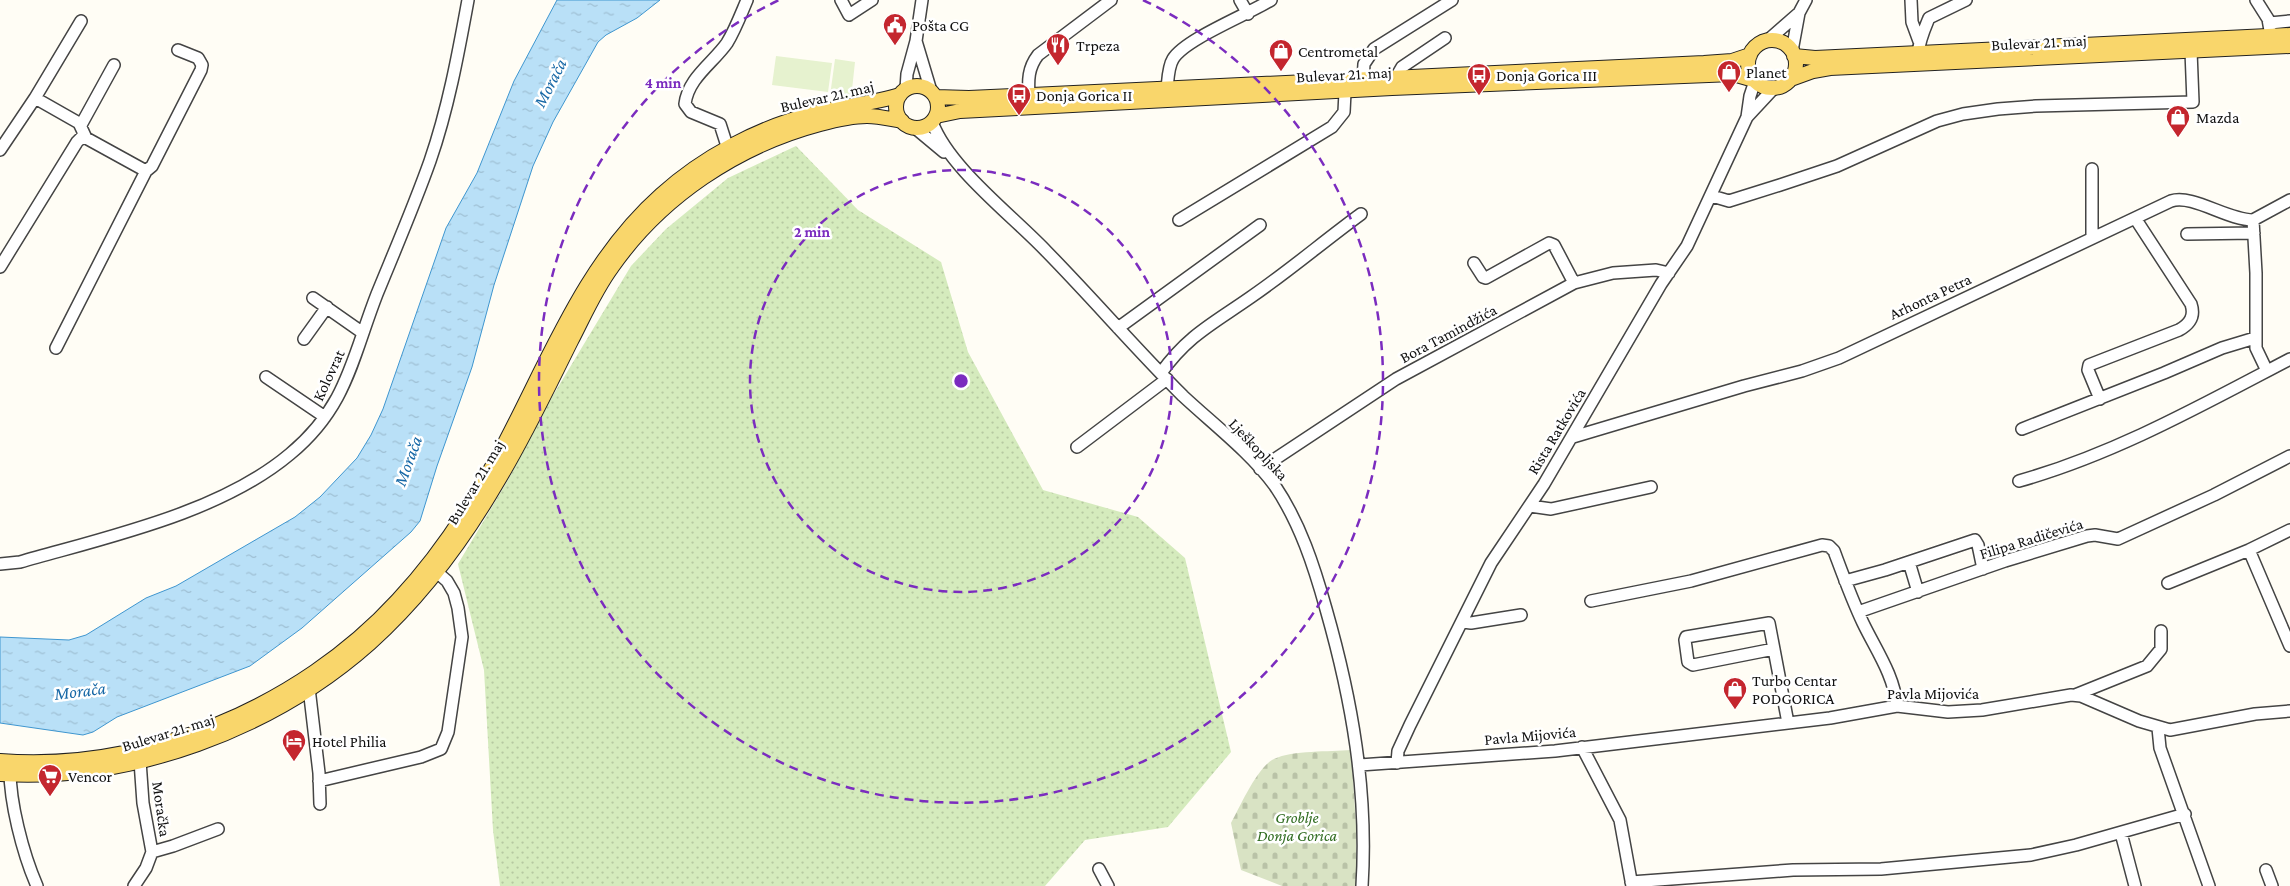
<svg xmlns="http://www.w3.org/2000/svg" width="2290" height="886" font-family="'Crimson Pro',serif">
<defs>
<pattern id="grass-dots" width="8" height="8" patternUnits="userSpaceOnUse" patternTransform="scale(1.25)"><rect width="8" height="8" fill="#d5ebbd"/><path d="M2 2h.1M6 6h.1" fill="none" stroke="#b6c8a1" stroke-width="1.8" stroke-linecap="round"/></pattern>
<pattern id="cemetery-stones" width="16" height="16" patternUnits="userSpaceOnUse" patternTransform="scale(1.25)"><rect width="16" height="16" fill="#d9e3c4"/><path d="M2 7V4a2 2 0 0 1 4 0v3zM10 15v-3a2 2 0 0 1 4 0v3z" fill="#b9c2a7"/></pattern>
<pattern id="water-ripples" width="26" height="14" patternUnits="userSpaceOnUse" patternTransform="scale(1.25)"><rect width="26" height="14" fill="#b9e0f7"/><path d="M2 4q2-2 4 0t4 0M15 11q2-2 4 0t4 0" fill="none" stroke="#9ebfd3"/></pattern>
</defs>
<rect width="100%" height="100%" fill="#fffdf5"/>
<path fill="url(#grass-dots)" d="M796,146l62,64 83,52 27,90 75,138 95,27 47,41 46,194 -63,75 -83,13 -40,46h-545l-7,-56 -9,-160 -26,-106 50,-84 41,-78 82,-136 35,-37 62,-51z"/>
<path fill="url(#cemetery-stones)" d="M1351,750l5,75v61h-74l-41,-16 -10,-47c9,-16 26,-56 43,-64 19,-9 55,-7 77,-9z"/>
<path fill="#e6f2cf" d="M776,56l56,7 -4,29 -56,-7z
M835,59l20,3 -4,37 -21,-3z"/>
<path fill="url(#water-ripples)" stroke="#3f96cf" d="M557,0h103l-23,18 -31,17 -8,7 -45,80 -20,44 -39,119 -22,82 -35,99 -17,55 -9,11 -109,96 -52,38 -133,51 -24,15 -10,3 -83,-12v-86l69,3 17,-5 60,-37 30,-12 119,-69 25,-20 37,-39 14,-23 12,-26 63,-181 31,-55 37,-92z"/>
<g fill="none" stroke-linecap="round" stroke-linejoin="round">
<g stroke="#444" stroke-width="14">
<path id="minor" d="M841,0l8,15 23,-15
M1240,0l8,14
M1911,0l1,22 7,19
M2256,0l12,19 3,17
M2270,23l20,-2
M916,41l15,50
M1767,41l32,-28 7,-13
M1792,51l7,-38
M1918,54c1,-13 6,-24 11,-36l37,-18
M1395,79l7,-12 43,-29
M1363,80l1,-16 10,-15 78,-49
M906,89l1,-15 9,-33 6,-41
M1167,89c1,-9 1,-22 6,-30 12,-20 76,-45 98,-59
M1029,96c-1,-16 -1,-28 9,-41l73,-55
M35,98l44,25 7,15 60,33 6,-5 49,-96 1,-5 -4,-7 -20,-8
M1747,117l27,-29
M932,122c17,46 80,93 115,130 46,47 89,97 136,144 30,28 68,57 92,90 25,37 39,80 51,123 26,91 42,182 36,277
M81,125l33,-60
M914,127l30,25
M728,149l-8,-25 -29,-12 -6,-8c3,-26 28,-41 42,-61 8,-13 14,-29 20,-43
M0,150l35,-52 46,-77
M2092,169v69
M1712,196l17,5 51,-16 57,-19 100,-45 26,-7 35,-5 38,-3 157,-4 -2,-51
M1179,220l153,-93 12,-15 1,-20
M2253,220l3,53v75l11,23
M2187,234l67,-1
M1474,263l9,14 3,1 63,-35 5,2 20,38
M0,267l77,-125 7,-7
M313,298l50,35
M1118,328l142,-103
M304,339l23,-32
M56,348l90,-177
M1161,373c27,-38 53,-50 90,-76 38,-26 73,-56 110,-83
M266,377l59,40
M2100,399l-12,-29 1,-5 90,-35c11,-6 16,-14 12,-26l-56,-86
M2022,429l142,-56 58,-25 33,-10
M1573,437l171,-51 58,-15 37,-13 332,-157c22,-7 56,19 82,19l37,-20
M1077,447l90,-68
M1260,469l136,-90 178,-96 39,-10 43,-3 13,3
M2019,481c96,-27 183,-76 271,-122
M1530,506l21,3 100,-22
M2249,550l41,96
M1909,562l9,30
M0,564l20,-2c87,-25 200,-49 270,-108 57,-47 62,-96 87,-160 18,-44 37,-88 53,-133 18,-52 28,-106 38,-161
M1845,581l40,-11 90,-30 3,5 5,24
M2168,583l81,-33 41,-20
M1591,601l100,-20 131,-36 7,1 5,5c9,24 18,49 29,72 13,27 31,52 34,83
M1858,612l147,-51 82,-25 8,-1 23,4 96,-44 76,-39
M1463,622l8,1 50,-8
M1774,649l-81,16 -5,-3 -3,-22 1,-3 83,-14 19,100
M309,688l10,85 1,31
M2075,695l72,-29 14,-17v-18
M2158,728l2,20 49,138
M1582,747l38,73 12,66
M1397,763l1,-12 12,-26 81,-162 53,-79 117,-200 26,-38 60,-129 3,-21 5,-15
M1360,765l195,-14 275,-33 67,-12 51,6 34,-2 89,-15 10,1 58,25 31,9 85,-16 35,-3
M10,766c-1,35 13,88 27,120
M319,781l102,-24 20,-8 7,-17 14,-95 -4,-29 -4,-15 -7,-12 -16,-14
M2121,833l14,53
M152,852l21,-6 45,-17
M1099,869l9,17
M2266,870l6,16
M1631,882l162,-12 88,-1 150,-14 45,-10 109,-31
M134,886l12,-18 6,-16 -9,-49 -3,-42"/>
</g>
<g stroke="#222" stroke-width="16">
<path id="major" d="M1748 64a24 24 0 1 1 48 0a24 24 0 1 1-48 0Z
M1794,56l21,2 475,-23
M1791,79l22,-8 17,-3 460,-22
M896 107a21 21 0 1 1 42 0a21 21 0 1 1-42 0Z
M936,97l33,1 735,-35 28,-2 18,-6
M936,116l24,-5 432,-23 341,-14 21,6
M0,761c145,11 300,-54 398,-161 39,-42 72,-91 99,-142 49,-90 85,-193 164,-263 42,-38 97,-67 151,-81 30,-8 59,-10 88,-19
M0,774c131,8 272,-44 370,-131 50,-45 92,-101 126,-159 28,-46 51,-95 75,-143 13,-25 24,-51 41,-74 49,-70 125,-121 208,-143 15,-4 31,-8 47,-8 12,0 23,3 35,5"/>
</g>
<use href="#minor" stroke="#fff" stroke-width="11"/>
<use href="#major" stroke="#f9d66b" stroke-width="14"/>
</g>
<g fill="none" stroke="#7b2cbf" stroke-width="2.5" stroke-dasharray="9 6">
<circle cx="961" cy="381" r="211"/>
<path d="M1143 0A422 422 0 1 1 779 0"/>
</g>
<defs>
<g id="civic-pin" transform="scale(1.25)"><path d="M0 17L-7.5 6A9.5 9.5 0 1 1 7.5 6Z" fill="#c4262e" stroke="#fff"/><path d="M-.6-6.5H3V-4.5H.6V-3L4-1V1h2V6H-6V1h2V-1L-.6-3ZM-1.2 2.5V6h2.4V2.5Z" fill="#fff"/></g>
<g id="restaurant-pin" transform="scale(1.25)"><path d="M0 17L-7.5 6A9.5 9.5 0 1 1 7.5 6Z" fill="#c4262e" stroke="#fff"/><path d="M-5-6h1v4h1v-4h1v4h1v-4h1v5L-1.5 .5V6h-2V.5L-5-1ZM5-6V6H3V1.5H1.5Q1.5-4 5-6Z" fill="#fff"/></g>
<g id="shop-pin" transform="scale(1.25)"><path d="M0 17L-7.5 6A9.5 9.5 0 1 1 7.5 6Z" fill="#c4262e" stroke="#fff"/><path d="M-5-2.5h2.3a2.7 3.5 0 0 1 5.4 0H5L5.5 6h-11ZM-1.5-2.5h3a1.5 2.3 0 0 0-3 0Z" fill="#fff"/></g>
<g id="bus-pin" transform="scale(1.25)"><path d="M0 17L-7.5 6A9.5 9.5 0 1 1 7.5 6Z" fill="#c4262e" stroke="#fff"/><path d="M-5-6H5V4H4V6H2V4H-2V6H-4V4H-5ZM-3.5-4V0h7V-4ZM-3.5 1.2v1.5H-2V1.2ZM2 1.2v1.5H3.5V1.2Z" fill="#fff"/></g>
<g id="hotel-pin" transform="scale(1.25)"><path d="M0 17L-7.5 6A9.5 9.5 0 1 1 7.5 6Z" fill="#c4262e" stroke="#fff"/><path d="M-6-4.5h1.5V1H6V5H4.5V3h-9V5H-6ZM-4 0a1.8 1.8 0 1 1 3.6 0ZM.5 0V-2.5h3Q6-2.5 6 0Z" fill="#fff"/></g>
<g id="supermarket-pin" transform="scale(1.25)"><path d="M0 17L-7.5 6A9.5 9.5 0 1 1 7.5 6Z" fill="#c4262e" stroke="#fff"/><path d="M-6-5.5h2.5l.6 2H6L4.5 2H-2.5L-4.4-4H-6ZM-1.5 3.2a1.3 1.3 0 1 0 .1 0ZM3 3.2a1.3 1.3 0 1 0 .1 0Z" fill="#fff"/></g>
</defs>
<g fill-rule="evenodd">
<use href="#civic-pin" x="895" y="25"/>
<use href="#restaurant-pin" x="1058" y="45"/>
<use href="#shop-pin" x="1281" y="51"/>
<use href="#shop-pin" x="1729" y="72"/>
<use href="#bus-pin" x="1479" y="75"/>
<use href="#bus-pin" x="1019" y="95"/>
<use href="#shop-pin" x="2178" y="117"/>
<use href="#shop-pin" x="1735" y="689"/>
<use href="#hotel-pin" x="294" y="741"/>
<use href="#supermarket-pin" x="50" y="776"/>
</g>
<g text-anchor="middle" stroke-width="5" stroke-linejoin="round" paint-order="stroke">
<g font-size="16" fill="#111" stroke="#fff" text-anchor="start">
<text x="912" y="31">Pošta CG</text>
<text x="1076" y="51">Trpeza</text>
<text x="1298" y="57">Centrometal</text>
<text x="1746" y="78">Planet</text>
<text x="1496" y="81">Donja Gorica III</text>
<text x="1036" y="101">Donja Gorica II</text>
<text x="2196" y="123">Mazda</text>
<text x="1752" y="686">Turbo Centar<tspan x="1752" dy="18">PODGORICA</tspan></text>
<text x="312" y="747">Hotel Philia</text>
<text x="68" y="782">Vencor</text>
</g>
<g font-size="16" fill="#111" stroke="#fff">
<text transform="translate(2039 42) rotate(-3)" y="6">Bulevar 21. maj</text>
<text transform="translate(1344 74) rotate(-3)" y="6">Bulevar 21. maj</text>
<text transform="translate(827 96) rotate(-13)" y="6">Bulevar 21. maj</text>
<text transform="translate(1930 296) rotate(-25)" y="6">Arhonta Petra</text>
<text transform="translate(1448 333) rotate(-28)" y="6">Bora Tamindžića</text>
<text transform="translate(328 375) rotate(-65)" y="6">Kolovrat</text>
<text transform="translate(1556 431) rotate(-59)" y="6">Rista Ratkovića</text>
<text transform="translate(1259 449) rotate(47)" y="6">Lješkopljska</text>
<text transform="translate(475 482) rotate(-59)" y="6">Bulevar 21. maj</text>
<text transform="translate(2031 538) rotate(-17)" y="6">Filipa Radičevića</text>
<text x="1933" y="699">Pavla Mijovića</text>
<text transform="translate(168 732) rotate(-17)" y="6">Bulevar 21. maj</text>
<text transform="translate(1530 735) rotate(-5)" y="6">Pavla Mijovića</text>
<text transform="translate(162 809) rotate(82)" y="6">Moračka</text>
</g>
<g font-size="16" font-style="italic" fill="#2f6b1f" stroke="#fff">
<text x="1297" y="823">Groblje<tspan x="1297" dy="18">Donja Gorica</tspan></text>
</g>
<g font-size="18" font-style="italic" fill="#1768a6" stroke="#fff">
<text transform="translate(550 83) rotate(-63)" y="6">Morača</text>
<text transform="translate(408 461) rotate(-70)" y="6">Morača</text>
<text transform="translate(80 691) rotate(-7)" y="6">Morača</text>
</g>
</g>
<circle cx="961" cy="381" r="8" fill="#7b2cbf" stroke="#fff" stroke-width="2.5"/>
<g font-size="15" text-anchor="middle" font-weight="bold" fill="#7b2cbf" stroke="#fff" stroke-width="5" stroke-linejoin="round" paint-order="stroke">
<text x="663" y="88">4 min</text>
<text x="812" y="237">2 min</text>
</g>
</svg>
